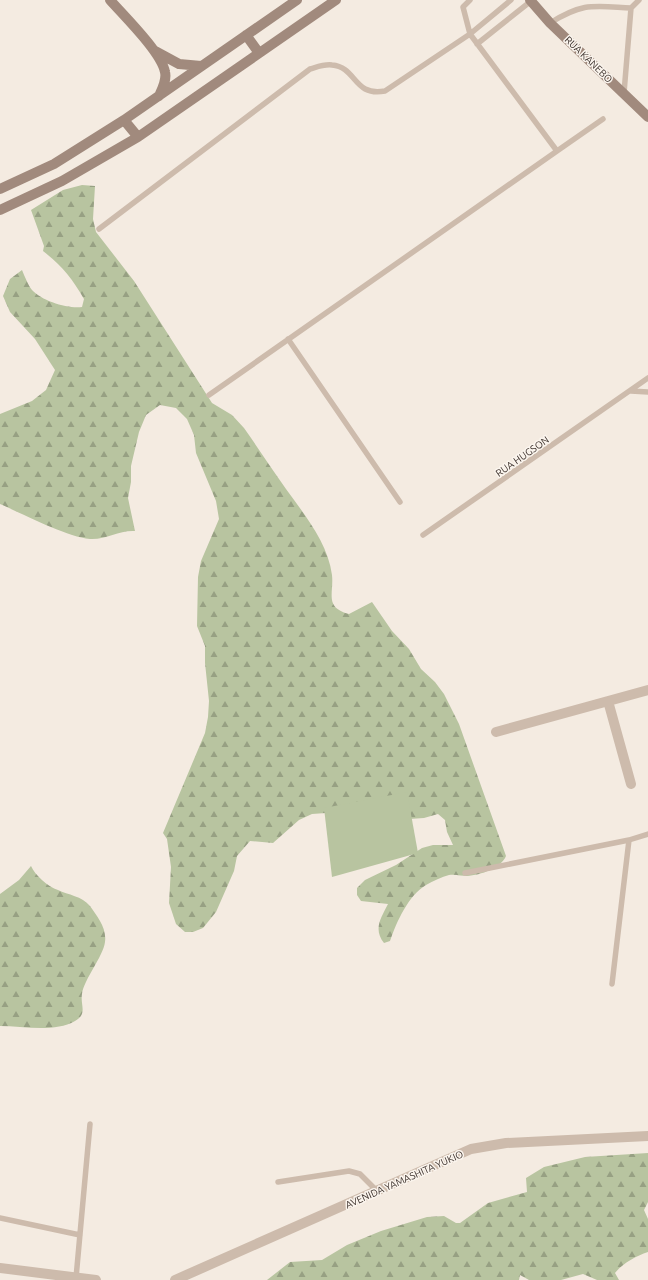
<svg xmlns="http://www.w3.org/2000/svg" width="648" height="1280" font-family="Ubuntu,sans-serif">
<defs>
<pattern id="forest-firs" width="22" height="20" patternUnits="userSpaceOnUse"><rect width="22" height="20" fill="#b8c4a0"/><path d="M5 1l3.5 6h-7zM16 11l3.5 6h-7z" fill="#97a083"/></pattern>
</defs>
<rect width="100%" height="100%" fill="#f4ebe1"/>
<path fill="url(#forest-firs)" d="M82,185l13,1 -2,33 3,13 38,49 78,122 20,12 12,13c14,20 28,41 42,61 18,25 42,54 46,86 2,19 -8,32 17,39l23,-12 20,29 17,18 12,20 14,13 9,12 15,30 47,132c-5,12 -25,19 -39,20 -5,0 -12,-2 -18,-1 -7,2 -16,6 -23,10 -18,11 -29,36 -36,56l-6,2c-11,-14 -3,-25 4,-39l-27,-3 -4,-6v-7l8,-8 31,-15 26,-17 11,-3h20l-6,-13 -2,-12 -7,-6 -14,4 -15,1 -55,-8 -42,3 -13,6 -26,23 -23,-2 -13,15 -3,15 -18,41 -13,16 -10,4h-8l-9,-8 -7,-21 2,-36 -4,-28 -4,-6 42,-100 3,-16 1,-16 -4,-38v-17l-8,-20 1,-49 3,-16 18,-42 -3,-18 -20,-48 -2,-18 -7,-16 -11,-11 -16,-3 -14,10 -7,17 -8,34v16l-3,16 7,33c-16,-1 -29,9 -45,8 -23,-2 -67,-25 -90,-35v-90l32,-13 14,-11 9,-20 -20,-31 -25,-27 -7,-16 7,-17 12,-9c3,7 6,15 10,20 10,11 36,19 50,17l2,-8c-12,-21 -22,-33 -41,-48l1,-5 -13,-36 32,-20z
M31,866c4,9 17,21 27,24 10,5 24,6 32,16 7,10 17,22 15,36 -2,15 -21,37 -23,52 -2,11 6,20 -7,27 -21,12 -52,5 -75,5v-132l19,-14z
M648,1153v49l-4,8 4,9v33c-12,4 -25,11 -33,21l4,7h-22l-14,-6 -22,6h-32l-9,-5 -1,5h-252l23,-18 32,-2 25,-15 34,-14 46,-14 17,-1 12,7h4l28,-20 39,-11 -1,-14 18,-11 41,-10z"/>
<path fill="#b8c4a0" d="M407,792l11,61 -86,24 -8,-69z"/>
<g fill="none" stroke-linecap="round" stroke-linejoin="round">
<path stroke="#cdbbac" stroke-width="5.5" d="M550,23c34,-21 43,-17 81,-15l8,-8
M477,44l54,-43
M624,93l7,-85
M557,151l46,-32
M99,229l211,-160c7,-2 14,-5 22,-4 25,2 21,32 53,26l85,-57 41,-34
M288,339l112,163
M631,391l17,1
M209,395l348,-244 -87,-117 -7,-27 7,-7
M423,535l225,-157
M465,873l164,-33
M612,984l17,-144 19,-6
M278,1182l71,-11 11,3 17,17
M0,1218l80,17
M76,1278l14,-154"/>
<path stroke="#cdbbac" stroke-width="10" d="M608,701l23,83
M496,732l152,-42"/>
<path stroke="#cdbbac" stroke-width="10" d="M0,1268l96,12
M175,1280l296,-131 35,-6 142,-7"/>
<path stroke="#a18a7d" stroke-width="10" d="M110,0c14,16 51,52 55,72 2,8 -3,17 -6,24
M530,0l20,23 98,94
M246,35l13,18
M155,51l24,13 22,2
M124,120l14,17
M0,189l54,-25 70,-44 173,-120
M0,210l62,-29 76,-44 198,-137"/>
</g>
<g text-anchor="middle" stroke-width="3" stroke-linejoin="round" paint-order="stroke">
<g font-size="10" fill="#3b302b" stroke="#fbf5ee">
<text transform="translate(589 59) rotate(44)" y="4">RUA KANEBO</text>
<text transform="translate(522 456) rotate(-35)" y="4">RUA HUGSON</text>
<text transform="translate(404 1179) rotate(-24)" y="4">AVENIDA YAMASHITA YUKIO</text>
</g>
</g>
</svg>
